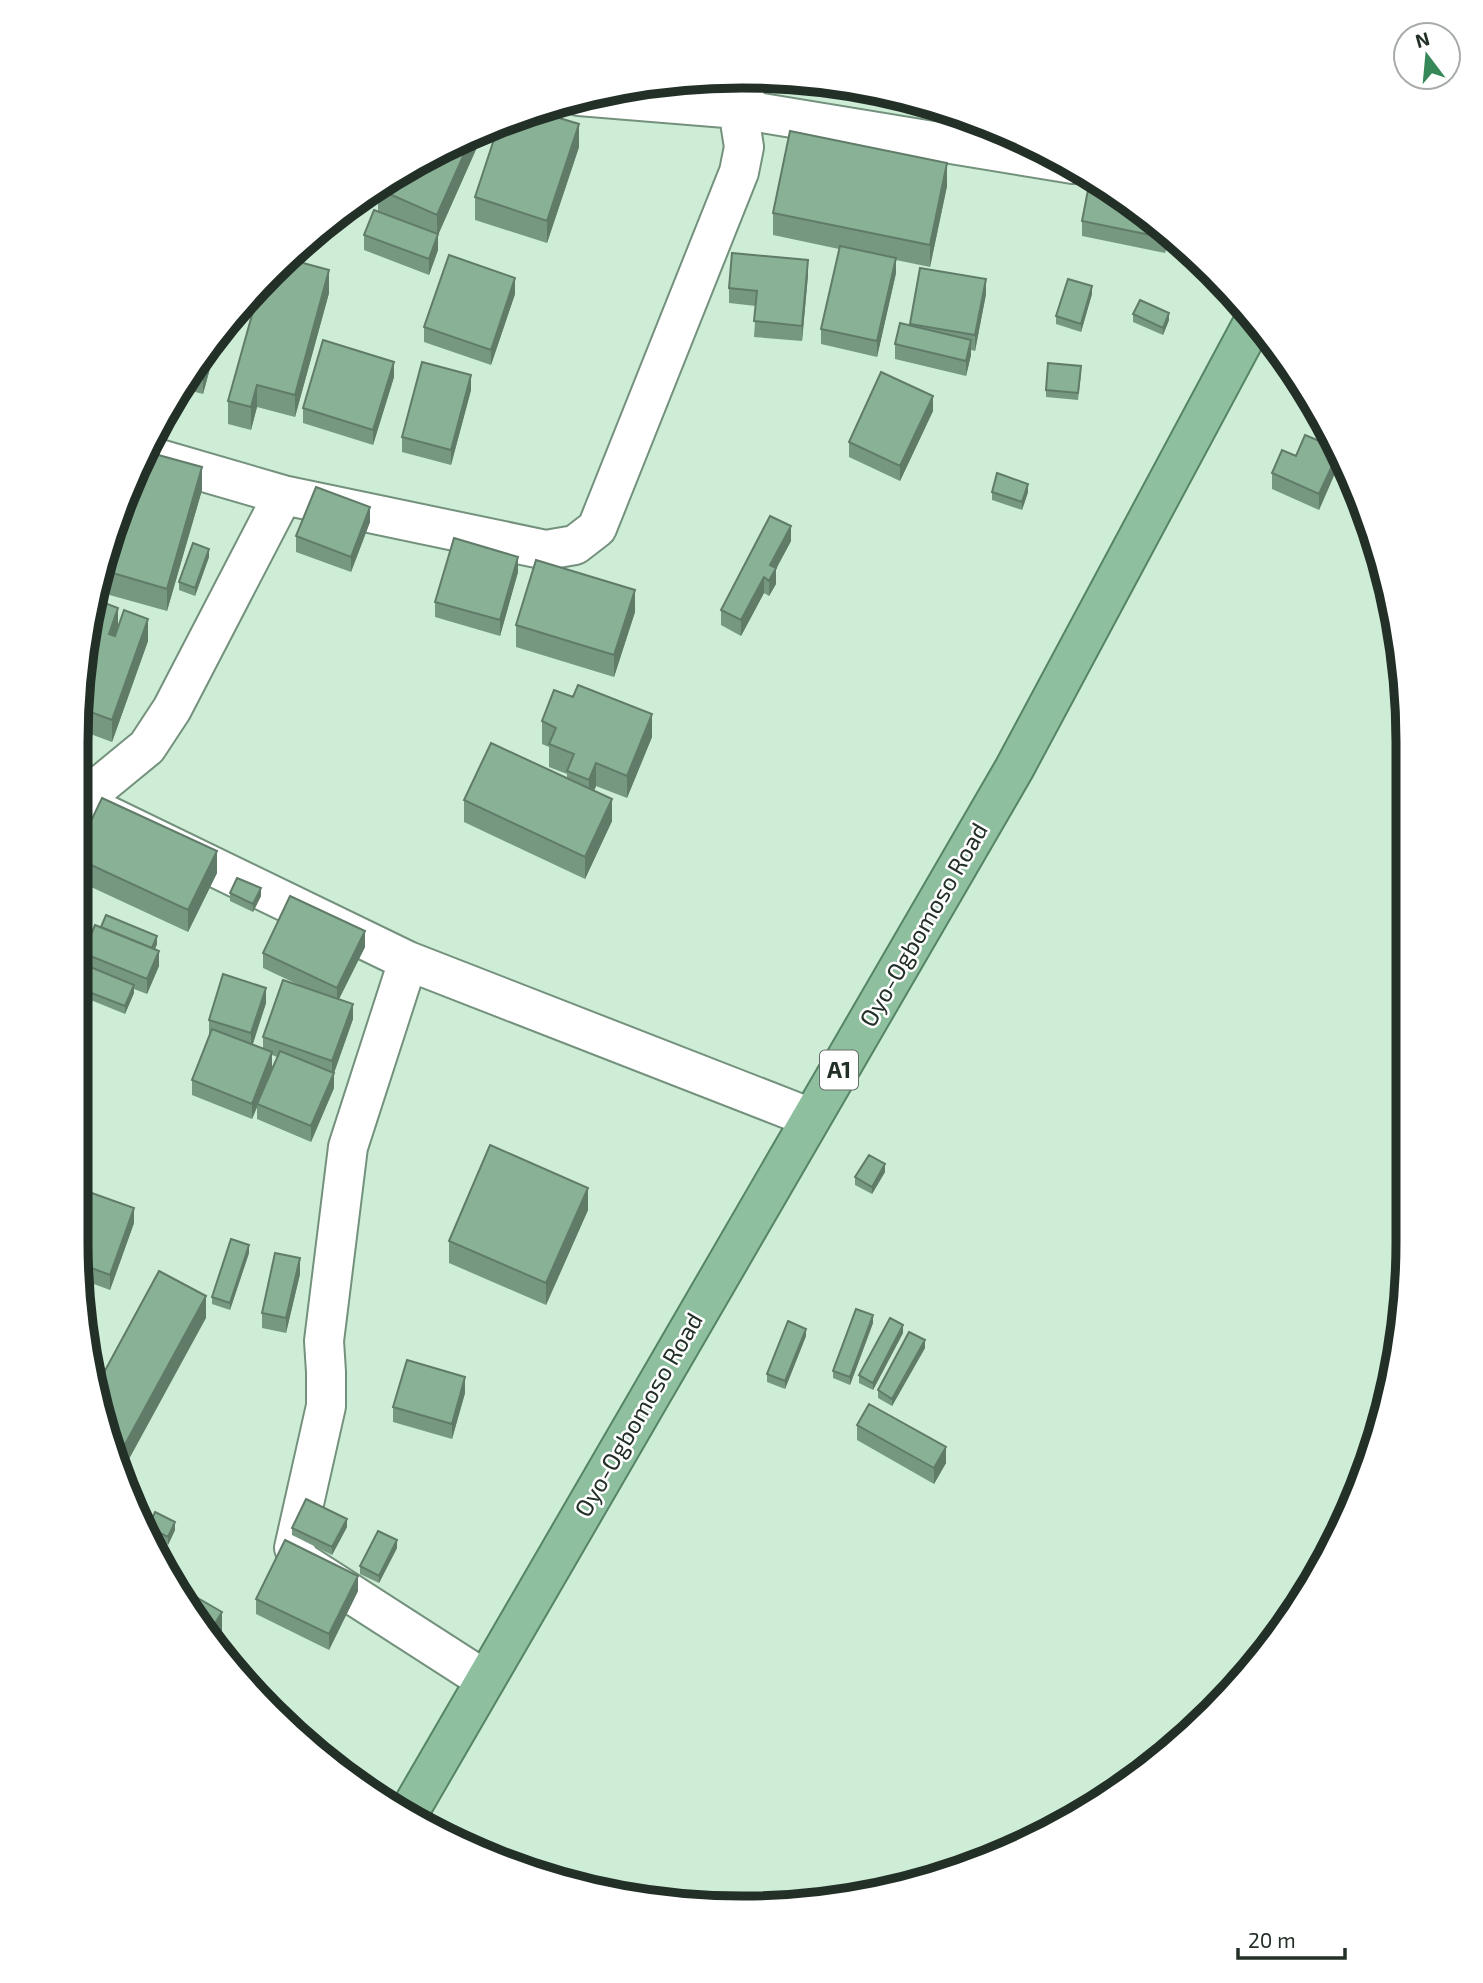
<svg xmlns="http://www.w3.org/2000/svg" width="1483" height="1983" font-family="'Exo 2',sans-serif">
<rect width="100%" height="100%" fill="#cdedd6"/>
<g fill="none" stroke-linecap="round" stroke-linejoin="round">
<g stroke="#73917c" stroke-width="42">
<path id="minor" d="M579,96l159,13 335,55
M149,456l134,39 263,55 29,-5 22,-17 142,-356 5,-25 -6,-38 11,-31
M80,802l328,159 403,157
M76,814l4,-12 67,-55 25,-38 111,-214
M408,961l-60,186 -24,194 2,31v34l-32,142 6,13 185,119"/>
</g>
<g stroke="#568465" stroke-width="42">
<path id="trunk" d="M409,1812l605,-1043 241,-450"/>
</g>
<use href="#minor" stroke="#fff" stroke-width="38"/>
<use href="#trunk" stroke="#8ec09f" stroke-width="38"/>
</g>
<path fill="#769881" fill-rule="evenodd" d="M482,131v5l-44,99v15l-9,25 -65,-25v-15l14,-23v-23z
M579,147l-32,96 -72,-23v-23z
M947,186l-17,81 -34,-7v13l-19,84 -56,-13v-15l18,-80 -66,-14v-22z
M1120,197l49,35 -4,21 -83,-17v-15z
M920,268l66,26 -11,57 -4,-1v5l-5,21 -71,-17v-15l15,-19z
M808,275l-6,66 -48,-4 2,-31 -27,-3v-15z
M329,293l-34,124 -38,-10 -6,23 -23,-6v-23z
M515,294l-24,71 -67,-23v-15z
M1092,294l-11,38 -25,-8v-8z
M1133,314l36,6 -6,15 -30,-13z
M218,339l-15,55 -23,-6 7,-16z
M1081,374l-3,26 -32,-3v-7z
M394,377l-21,68 -70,-22v-15z
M471,390l-20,75 -49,-13v-15z
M933,411l-33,70 -51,-24v-15z
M1296,456h43v8l-20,46 -47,-21v-16z
M202,490l-35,121 -61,-17v-23z
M992,492h36l-6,18 -30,-10z
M370,522l-19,50 -55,-20v-16z
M791,541l-15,28v15l-7,12 -5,-3 -23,43 -20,-11v-15z
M209,557l-14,39 -16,-6v-8z
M518,572l-18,64 -65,-19v-15z
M635,612l-21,65 -98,-30v-22z
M118,628l30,13 -36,101 -35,-13v-31z
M542,721l110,16 -25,61 -31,-12 -2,5 18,30 -27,58 -121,-57v-22l103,-22v-4l-18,-7v-20l-7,-3z
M76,852l141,21 -29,59 -112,-52z
M230,893l31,3 -8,16 -23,-11z
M101,927l56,17 -2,5 4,17 -12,28 -13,-5v4l-9,21 -49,-20v-13l7,-17v-11z
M365,947l-26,52 14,20 -19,54v15l-23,54 -54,-23v-12l-5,12 -60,-24v-15l17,-45v-15l57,-17 -13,41 10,4v-11l36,-52 -36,-17v-15zM272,1055l5,2 -5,10z
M885,1172l-13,22 -17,-9v-8z
M588,1210l-42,95 -97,-42v-22z
M134,1223l-24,67 -30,-11 -5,-37z
M249,1253l-19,57 -18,-6v-7z
M300,1274l-14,59 -24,-5v-15z
M873,1323l-23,62 -17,-7v-7z
M903,1333l-30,57 -14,-7v-8z
M806,1336l-21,53 -18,-7v-8z
M925,1348l-33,58 -14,-8v-8z
M465,1393l-13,46 -59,-17v-15z
M857,1425l89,38 -12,21 -77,-44z
M148,1527l27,3 -7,15 -20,-10z
M347,1527l-15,28 -40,-20v-7z
M397,1548l-18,35 -19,-9v-8z
M358,1591l-29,59 -73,-36v-15z"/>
<path fill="#607c69" d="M579,124v23l-32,96v-22z
M482,131v5l-44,99v15l-9,25v-16l8,-22v-22l36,-81z
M947,163v23l-17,81v-22z
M1167,230l2,2 -4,21v-15z
M896,258v15l-19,84v-16z
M808,260v15l-6,66v-15z
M329,270v23l-34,124v-22z
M515,278v16l-24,71v-15z
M986,279v15l-11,57v-16z
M1092,286v8l-11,38v-8z
M1169,313v7l-6,15v-7z
M218,339l-15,55v-15l9,-34z
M971,340v15l-5,21v-15z
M394,362v15l-21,68v-15z
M471,375v15l-20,75v-15z
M257,385v22l-6,23v-23z
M933,396v15l-33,70v-15z
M1338,453l1,3v8l-20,46v-16z
M202,467v23l-35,121v-22z
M1028,484v8l-6,18v-8z
M370,507v15l-19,50v-15z
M791,526v15l-15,28v15l-7,12 1,-31z
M209,549v8l-14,39v-8z
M518,557v15l-18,64v-16z
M764,577v16l-23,43v-16z
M635,590v22l-21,65v-22z
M118,608v23l-9,26v-23z
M148,619v22l-36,101v-22z
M652,714v23l-25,61v-22z
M596,763v23l-7,16v-22z
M612,799v22l-27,58v-22z
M217,851v22l-29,59v-22z
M261,888v8l-8,16v-8z
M365,931v16l-28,56v-15z
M157,936v8l-5,12v-7z
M159,951v15l-12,28v-15z
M134,985v8l-9,21v-8z
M266,988v15l-15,46v-16z
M353,1004v15l-19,54v15l-23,54v-16l21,-50v-15z
M272,1052v15l-15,37v3l-5,12v-15z
M885,1164v8l-13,22v-7z
M588,1188v22l-42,95v-22z
M134,1208v15l-24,67v-15z
M249,1245v8l-19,57v-7z
M300,1258v16l-14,59v-15z
M206,1296v22l-84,154 -5,-13z
M873,1315v8l-23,62v-8z
M903,1325v8l-30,57v-7z
M806,1329v7l-21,53v-8z
M925,1340v8l-33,58v-7z
M465,1377v16l-13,46v-15z
M946,1447v16l-12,21v-16z
M347,1519v8l-15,28v-8z
M175,1522v8l-7,15v-8z
M397,1540v8l-18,35v-7z
M358,1576v15l-29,59v-16z
M222,1612v22l-5,9 -8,-10z"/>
<path fill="#89b196" stroke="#607c69" stroke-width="2" d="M536,111l43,13 -32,97 -72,-24 24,-73z
M790,131l157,32 -17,82 -157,-32z
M473,134l-36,81 -59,-26 2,-4 67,-41z
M1088,190l32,7 47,33 -2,8 -83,-17z
M374,210l64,24 -9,25 -65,-24z
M840,246l56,12 -19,83 -56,-12z
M732,253l76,7 -6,66 -48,-5 3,-30 -28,-3z
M449,255l66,23 -24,72 -67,-23z
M292,260l37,10 -34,125 -38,-10 -6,22 -23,-6 29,-104z
M920,268l66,11 -11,56 -65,-11z
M1068,279l24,7 -11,38 -25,-8z
M1140,300l29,13 -6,15 -30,-14z
M900,323l71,17 -5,21 -71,-17z
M323,340l71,22 -21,68 -70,-22z
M212,345l-9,34 -17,-5 1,-2z
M422,362l49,13 -20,75 -49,-13z
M1048,363l33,3 -3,27 -32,-3z
M881,372l52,24 -33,70 -51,-24z
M1305,435l29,12 4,6 -19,41 -47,-21 10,-23 14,6z
M151,453l51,14 -35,122 -61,-18 15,-54z
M997,473l31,11 -6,18 -30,-10z
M316,487l54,20 -19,50 -55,-21z
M770,516l21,10 -21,39 6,3 -7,13 -5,-4 -23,43 -20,-10z
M454,538l64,19 -18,63 -65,-18z
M193,543l16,6 -14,39 -16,-6z
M536,560l99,30 -21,65 -98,-30z
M94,599l24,9 -9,26 6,2 9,-26 24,9 -36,101 -35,-13v-9l15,-91z
M578,685l74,29 -25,62 -31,-13 -7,17 -22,-9 7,-17 -25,-10 7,-16 -14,-7 12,-31 19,7z
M491,743l121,56 -27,58 -121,-57z
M102,798l115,53 -29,59 -112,-52v-6z
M237,878l24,10 -8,16 -23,-11z
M290,896l75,35 -28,57 -74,-35z
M106,915l51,21 -5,12 -51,-21z
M95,925l64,26 -12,28 -64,-26z
M83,964l51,21 -9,21 -49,-19v-6z
M223,974l43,14 -15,45 -42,-13z
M283,980l70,24 -21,57 -69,-24z
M212,1029l60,23 -20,52 -60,-24z
M280,1051l54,22 -23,53 -54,-22z
M490,1145l98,43 -42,95 -97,-42z
M869,1155l16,9 -13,23 -17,-10z
M75,1187l59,21 -24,67 -32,-12 -3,-21z
M231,1239l18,6 -19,58 -18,-6z
M275,1253l25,5 -14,60 -24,-5z
M159,1271l47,25 -89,163 -19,-45 -3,-25z
M856,1309l17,6 -23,62 -17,-6z
M890,1318l13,7 -30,58 -14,-8z
M788,1321l18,8 -21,52 -18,-7z
M909,1332l16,8 -33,59 -14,-9z
M407,1360l58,17 -13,47 -59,-17z
M869,1404l77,43 -12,21 -77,-43z
M306,1499l41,20 -15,28 -40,-19z
M155,1512l20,10 -7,15 -20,-10z
M378,1531l19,9 -18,36 -19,-10z
M285,1540l73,36 -29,58 -73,-35z
M170,1582l52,30 -13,21z"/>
<g text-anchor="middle" stroke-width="5" stroke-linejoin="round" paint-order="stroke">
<rect fill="#fff" stroke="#656e68" stroke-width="2" x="820" y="1050.5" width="38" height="39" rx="5"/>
<g font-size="23" font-weight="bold" fill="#233027">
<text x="839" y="1078">A1</text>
</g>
<g font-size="24" fill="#233027" stroke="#fff">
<text transform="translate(924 925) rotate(-60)" y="8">Oyo-Ogbomoso Road</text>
<text transform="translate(639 1415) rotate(-60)" y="8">Oyo-Ogbomoso Road</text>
</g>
</g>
<path d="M0 0H1483V1983H0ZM742 88H742A654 654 0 0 1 1396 742V1242A654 654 0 0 1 742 1896H742A654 654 0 0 1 88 1242V742A654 654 0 0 1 742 88Z" fill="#fff" fill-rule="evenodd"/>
<path fill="none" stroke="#233027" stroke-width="9" d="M742 88H742A654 654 0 0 1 1396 742V1242A654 654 0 0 1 742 1896H742A654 654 0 0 1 88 1242V742A654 654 0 0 1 742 88Z"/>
<g transform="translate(1427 56) rotate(344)"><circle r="33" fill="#ffffff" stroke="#a7aca9" stroke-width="2"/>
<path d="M0-5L12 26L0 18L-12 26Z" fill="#378858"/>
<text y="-10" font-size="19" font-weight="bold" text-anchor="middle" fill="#233027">N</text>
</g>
<path d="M1238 1948v10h107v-10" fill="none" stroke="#233027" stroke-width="3.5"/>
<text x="1248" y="1948" font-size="21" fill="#233027" stroke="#ffffff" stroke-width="5" paint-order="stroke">20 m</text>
</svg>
